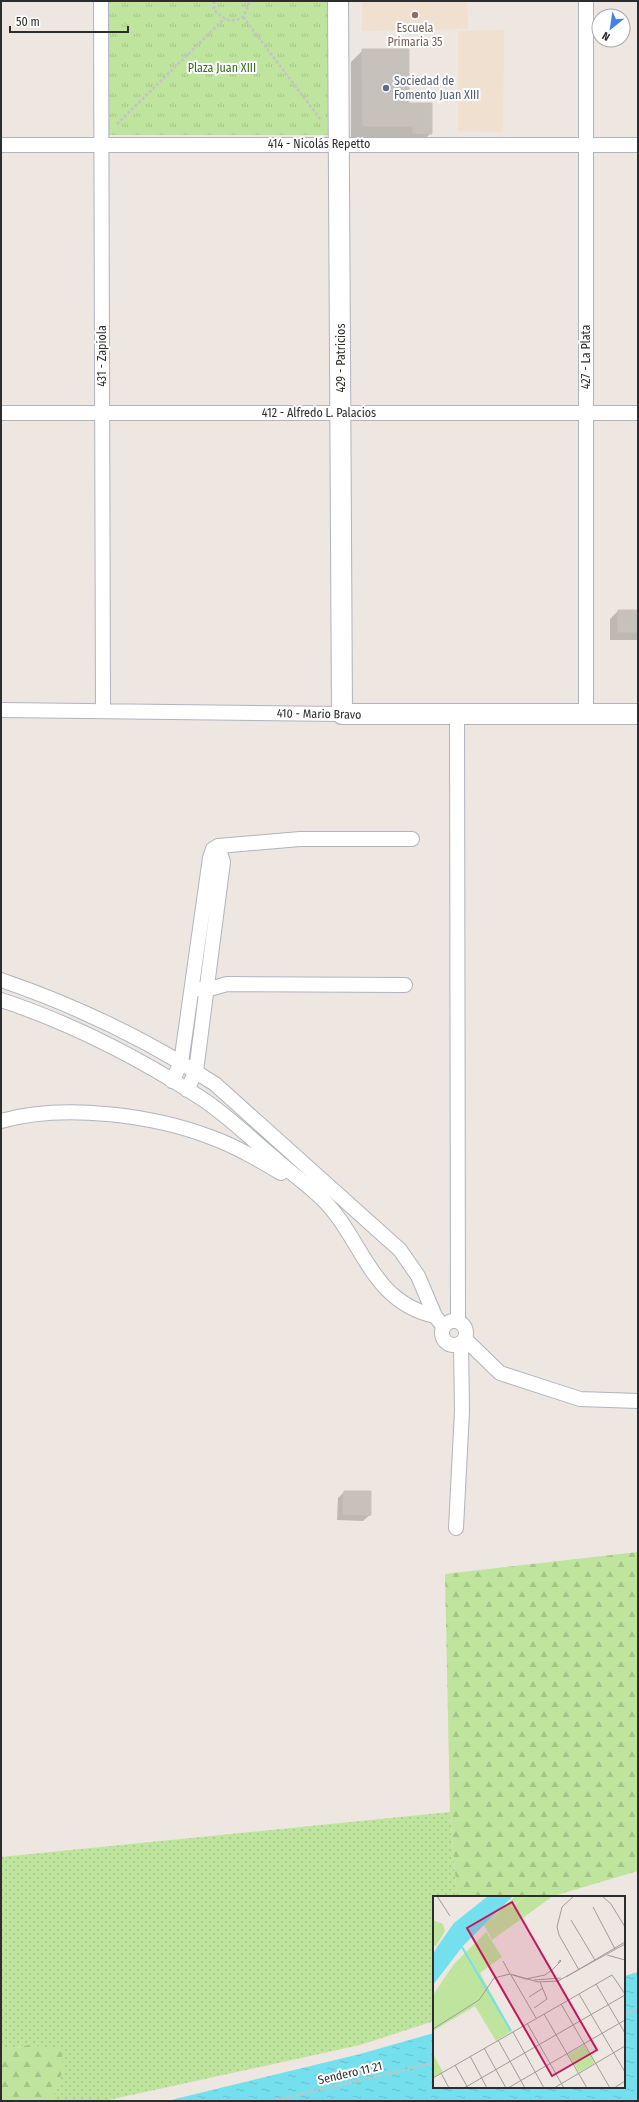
<svg xmlns="http://www.w3.org/2000/svg" width="639" height="2102" font-family="'Fira Sans Condensed',sans-serif">
<defs>
<pattern id="grass-dots" width="8" height="8" patternUnits="userSpaceOnUse"><rect width="8" height="8" fill="#bfe49d"/><path d="M2 2h.1M6 6h.1" fill="none" stroke="#a4c488" stroke-width="1.8" stroke-linecap="round"/></pattern>
<pattern id="forest-firs" width="22" height="20" patternUnits="userSpaceOnUse"><rect width="22" height="20" fill="#bfe49d"/><path d="M5 1l3.5 6h-7zM16 11l3.5 6h-7z" fill="#a4c488"/></pattern>
<pattern id="park-tufts" width="24" height="20" patternUnits="userSpaceOnUse"><rect width="24" height="20" fill="#bfe49d"/><path d="M3 7l-1-3M5 7V3M7 7l1-3M15 17l-1-3M17 17v-4M19 17l1-3" fill="none" stroke="#a4c488"/></pattern>
<pattern id="water-ripples" width="26" height="14" patternUnits="userSpaceOnUse"><rect width="26" height="14" fill="#74e0ee"/><path d="M2 4q2-2 4 0t4 0M15 11q2-2 4 0t4 0" fill="none" stroke="#65c0cc"/></pattern>
</defs>
<rect width="100%" height="100%" fill="#eee6e0"/>
<path fill="#efe0cf" d="M362,1h105l1,28 -106,2z
M504,30l-1,102 -45,-1v-100z"/>
<path fill="url(#grass-dots)" d="M450,1812l7,85h-23v124l-74,24 -256,56h-53l12,-30 -35,-26 -27,5v-193z"/>
<path fill="url(#forest-firs)" d="M638,1552v319l-88,26h-93l-7,-85 -5,-238z
M28,2045l34,4 1,22 -12,30h-50v-51z"/>
<path fill="url(#park-tufts)" d="M108,1h225l2,134h-227z"/>
<path fill="url(#water-ripples)" d="M638,1972v129h-471l193,-47 74,-21v54h190v-111z"/>
<path fill="#0003" d="M363,50l68,83 -12,12h-17v-7h-51v-76z
M618,611h20v29h-28v-21z
M344,1492h26v23l-7,6 -26,-1 1,-22z"/>
<path fill="#c7c1bb" stroke="#cac1b9" d="M362,49h47v54h23v31l-19,-1v-7h-50z
M618,610h20v22h-20z
M344,1491h27v24l-28,-1z"/>
<g fill="none" stroke-linecap="round" stroke-linejoin="round">
<g stroke="#b0b4bd" stroke-width="16">
<path id="street" d="M101,1l2,709
M1,145h637
M1,413h637
M1,710l341,4
M457,714l1,607
M586,714v-713
M1,980c76,26 147,60 214,104l185,166 18,26 17,40 8,10
M198,989l8,1 21,-6 178,1
M1,1000c70,23 138,58 200,98 26,17 48,39 72,59 14,13 30,24 44,37 46,40 50,107 118,122
M172,1081l9,-18 29,-205 3,-9 5,-3 82,-7h112
M187,1090l9,-19 27,-209 -5,-16
M1,1121c62,-18 153,-6 212,17 24,9 46,22 68,35
M442 1333a12 12 0 1 1 24 0a12 12 0 1 1-24 0Z
M465,1339l35,34 80,26 58,2
M456,1528l6,-117 -1,-68"/>
</g>
<g stroke="#b0b4bd" stroke-width="22">
<path id="secondary" d="M338,1l4,713h296"/>
</g>
<path stroke="#c4c4c4" stroke-width="2.5" stroke-dasharray="3 2" stroke-linecap="butt" d="M214,1v9c10,9 16,14 29,7l6,-12 -1,-4
M243,17l78,103
M117,124l107,-105
M624,2014l14,-5
M271,2101l163,-38"/>
<use href="#street" stroke="#fff" stroke-width="14"/>
<use href="#secondary" stroke="#fff" stroke-width="20"/>
</g>
<circle fill="#8d6e63" stroke="#fff" stroke-width="1.5" cx="415" cy="15" r="4"/>
<circle fill="#5c6f8a" stroke="#fff" stroke-width="1.5" cx="386" cy="88" r="4"/>
<g text-anchor="middle" stroke-width="4" stroke-linejoin="round" paint-order="stroke">
<g font-size="12" fill="#785e54" stroke="#fff">
<text x="415" y="32">Escuela<tspan x="415" dy="14">Primaria 35</tspan></text>
</g>
<g font-size="12" fill="#386b1b" stroke="#fff">
<text x="222" y="72">Plaza Juan XIII</text>
</g>
<g font-size="12" fill="#4e5e75" stroke="#fff" text-anchor="start">
<text x="394" y="85">Sociedad de<tspan x="394" dy="14">Fomento Juan XIII</tspan></text>
</g>
<g font-size="12" fill="#2d2d2d" stroke="#fff">
<text x="319" y="148">414 - Nicolás Repetto</text>
<text transform="translate(102 356) rotate(-90)" y="4">431 - Zapiola</text>
<text transform="translate(586 357) rotate(-90)" y="4">427 - La Plata</text>
<text transform="translate(341 358) rotate(-90)" y="4">429 - Patricios</text>
<text x="319" y="417">412 - Alfredo L. Palacios</text>
<text transform="translate(319 714) rotate(1)" y="4">410 - Mario Bravo</text>
<text transform="translate(350 2073) rotate(-13)" y="4">Sendero 11 21</text>
</g>
</g>
<g transform="translate(433 1896)">
<rect width="192" height="192" fill="#eee6e0"/>
<path d="M92,0h28l-61,44 -8,-15 24,-22v3l4,1zM0,24l10,4 2,7 -9,15 -3,-1zM33,69l14,8 32,58 -16,10 -21,-35 -42,25v-36zM0,158l10,18 -10,6z" fill="#bfe49d"/>
<path d="M82,0h10l-16,12 -1,-5zM53,36l16,25 -22,16 -12,-2 -2,-6 -33,30 21,-31z" fill="#bfe49d"/>
<path d="M151,149l11,18 -16,9 -11,-18z" fill="#bfe49d"/>
<path d="M55,0h25l-50,50 -30,39v-30l4,-8 17,-24z" fill="#74e0ee"/>
<path fill="none" stroke="#74e0ee" stroke-width="2" d="M29,51l49,84"/>
<path fill="none" stroke="#a19c98" stroke-width="1" d="M4,0l13,20M141,0l-12,11 -5,20 2,8 20,35M169,0l9,8 14,23M160,11l22,42M138,24l24,40M174,59l18,5M70,65l7,13M77,78l28,8 20,-1 67,-37M78,79l25,43M80,79l13,4M133,81l59,-35M93,83l19,-4 8,-6 8,-8 -1,-1 -2,3M101,84l27,-2M107,86l7,17M163,88l29,49M146,98l46,78M96,101l14,-9M128,108l49,84M101,112l13,-9M111,118l43,74M94,127l37,65M0,133l46,-29 15,-22 16,-4M80,136l31,56M65,144l27,48M51,152l22,40M37,160l17,32M22,169l13,23M8,177l8,15M0,182l179,-103 13,19M31,192l161,-93M75,192l117,-68M121,192l71,-42M181,192l11,-7"/>
<path fill="#c2185b" fill-opacity="0.15" stroke="#c2185b" stroke-width="2" d="M79,6l85,148 -45,26 -85,-148z"/>
<rect width="192" height="192" fill="none" stroke="#2d2d2d" stroke-width="2"/>
</g>
<rect width="639" height="2102" fill="none" stroke="#2d2d2d" stroke-width="4"/>
<g transform="translate(611 28) rotate(210)"><circle r="19" fill="#ffffff" stroke="#ababab"/>
<path d="M0-3L7 15L0 10L-7 15Z" fill="#427ff9"/>
<text y="-6" font-size="11" font-weight="bold" text-anchor="middle" fill="#2d2d2d">N</text>
</g>
<path d="M10 26v6h118v-6" fill="none" stroke="#2d2d2d" stroke-width="2"/>
<text x="16" y="26" font-size="12" fill="#2d2d2d" stroke="#ffffff" stroke-width="3" paint-order="stroke">50 m</text>
</svg>
